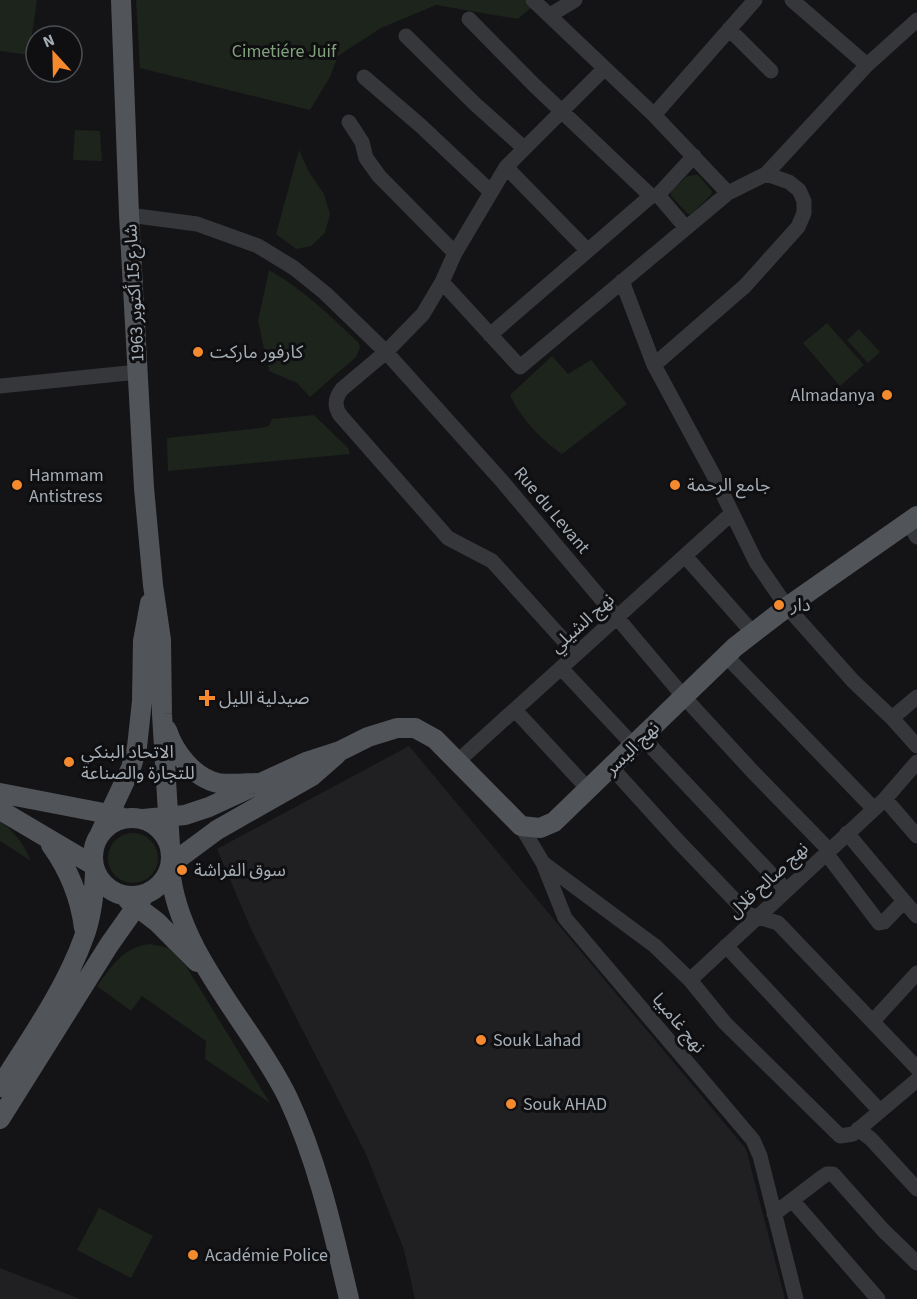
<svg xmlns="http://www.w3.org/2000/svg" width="917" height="1299" font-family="'Source Sans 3','Noto Sans Arabic',sans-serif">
<rect width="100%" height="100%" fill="#141416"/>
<path fill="#202023" d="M409,746l337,403 39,150h-370l-11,-49 -38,-96 -114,-223 -35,-82z
M0,1268l80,31h-80z"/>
<path fill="#1c241c" d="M0,0h37l-8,55 -29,-4z
M136,0h389l7,7 -14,12 -82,-14 -55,23 -43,28 -8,21 -20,33 -170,-42z
M75,130l25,1 2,30 -29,-1z
M299,150l10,22 15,22 6,20 -5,19 -14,13 -15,3 -20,-15z
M694,175h4l14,16 -1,4 -20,19h-3l-17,-18v-4l15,-15z
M269,270c34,19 60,45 89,72l2,5 -4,10 -46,40 -13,-14 -28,-12 -11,-50z
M827,323l37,42 -24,21 -37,-43z
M859,329l21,23 -12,11 -21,-23z
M552,356l16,18 23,-14 36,44 -65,50c-21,-14 -42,-37 -52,-59z
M314,415l34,33 2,6 -182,17 -1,-33 93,-10 9,-2 3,-7z
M0,821c16,12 23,22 31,40l-31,-20z
M108 858a25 25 0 1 1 50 0a25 25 0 1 1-50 0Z
M150,944l19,4 17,18 84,137 -65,-44 1,-18 -64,-45 -11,15 -34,-25c15,-20 26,-39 53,-42z
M99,1208l54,28 -22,42 -54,-28z"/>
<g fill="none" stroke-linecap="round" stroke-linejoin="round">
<path stroke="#35373b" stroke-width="15" d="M533,0l121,115 74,78
M792,0l75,65
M550,15l25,-15
M469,19l65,66 117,111
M729,29l42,42
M406,36l69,68 49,44
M364,77l57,49 70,66
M654,115l101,-115
M349,122l13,20 4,16 13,18 76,77
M506,167l81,83
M658,195l28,33
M129,215l68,9 61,22 36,22 31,25 61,59 115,128 183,217 69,75 76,78
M622,281l32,84 60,111 42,86 31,45 66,74 39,37 25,28
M442,282l78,85 208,-174 38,-19 101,-109 50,-45
M490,335l161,-139 7,-1 36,-39
M654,365l91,-79 53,-59 6,-14v-12l-5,-11 -10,-8 -23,-8
M0,386l138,-14
M908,523l9,14
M685,556l68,77
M576,654l-84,-93 -44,-23 -108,-123c-6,-9 -5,-17 2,-26l44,-37 37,-38 19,-32 13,-29 51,-86 98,-98
M726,656l148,153
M561,668l73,78
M515,710l74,80
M892,718l25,-21
M643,738l143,152
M458,761l273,-247
M612,768l66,73 70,73 30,9 139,145
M885,799l32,37
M521,826l22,37 22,55 188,222 7,16 36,143
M847,833l57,68
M826,853l53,70 5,-1 20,-21 13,15
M543,863l112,83 35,34 35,43 115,113 13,-2 64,-54
M726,946l154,165
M690,980l195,-181 32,-37
M873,1021l44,-48
M858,1129l13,10 46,50
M792,1200l86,99
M774,1214l47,-36 6,-4h6l50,56 34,33"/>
<path stroke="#51555a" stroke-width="20" d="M121,0l8,215 15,273 9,97 8,55 1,74 8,132
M167,730c7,22 27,48 51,53 12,2 26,0 38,0
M0,793l119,23
M0,810l93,55
M93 857a39 39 0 1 1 78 0a39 39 0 1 1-78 0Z
M143,819l42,-4 24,-8 97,-45 34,-11 28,-14 29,-9h18l20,11 86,87 19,2 14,-6 181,-175 52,-40 130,-91
M99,836l32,-68 6,-21 5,-46 1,-60 7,-38
M51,845c18,25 29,51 33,83
M171,864l46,-34 95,-54 24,-21
M170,868c7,85 82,156 118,230 30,64 45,133 61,201
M128,900l29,22 40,40
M0,1087c30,-48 65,-97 84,-150 8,-21 10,-42 11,-64
M0,1119l109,-174 36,-51"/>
</g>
<g fill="#f4892e" stroke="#0f0f11" stroke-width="2">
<circle cx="198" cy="352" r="6"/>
<circle cx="887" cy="395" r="6"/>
<circle cx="17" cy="485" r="6"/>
<circle cx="675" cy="485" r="6"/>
<circle cx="779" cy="605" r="6"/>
<path d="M204 689h6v6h6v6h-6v6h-6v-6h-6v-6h6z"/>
<circle cx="69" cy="762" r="6"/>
<circle cx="182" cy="870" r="6"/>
<circle cx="481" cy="1040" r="6"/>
<circle cx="511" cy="1104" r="6"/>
<circle cx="193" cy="1255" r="6"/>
</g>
<g text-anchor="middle" stroke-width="6" stroke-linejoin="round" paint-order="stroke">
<g font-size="18" fill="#81a27c" stroke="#0f0f11">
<text x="284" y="57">Cimetiére Juif</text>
</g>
<g font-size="18" fill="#a5aeb6" stroke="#0f0f11">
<text transform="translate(134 293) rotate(-93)" y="6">شارع 15 أكتوبر 1963</text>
<text transform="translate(552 510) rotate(50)" y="6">Rue du Levant</text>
<text transform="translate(582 623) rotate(-42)" y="6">نهج الشيلي</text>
<text transform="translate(632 748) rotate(-44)" y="6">نهج اليسر</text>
<text transform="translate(768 880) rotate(-43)" y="6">نهج صالح قلال</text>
<text transform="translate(679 1023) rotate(50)" y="6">نهج غامبيا</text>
</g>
<g font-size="18" fill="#a5aeb6" stroke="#0f0f11" text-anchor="start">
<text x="210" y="358">كارفور ماركت</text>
<text x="875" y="401" text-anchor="end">Almadanya</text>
<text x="29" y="481">Hammam<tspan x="29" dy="21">Antistress</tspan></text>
<text x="687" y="491">جامع الرحمة</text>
<text x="791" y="611">دار</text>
<text x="219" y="704">صيدلية الليل</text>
<text x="81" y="758">الاتحاد البنكي<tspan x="81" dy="21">للتجارة والصناعة</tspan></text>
<text x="194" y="876">سوق الفراشة</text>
<text x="493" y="1046">Souk Lahad</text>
<text x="523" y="1110">Souk AHAD</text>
<text x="205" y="1261">Académie Police</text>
</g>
</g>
<g transform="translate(54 54) rotate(338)"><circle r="28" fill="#0f0f11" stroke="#4b4f53" stroke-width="1.5"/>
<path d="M0-4.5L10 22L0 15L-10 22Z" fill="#f4892e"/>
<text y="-9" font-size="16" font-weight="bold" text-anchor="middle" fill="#a5aeb6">N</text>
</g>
</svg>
